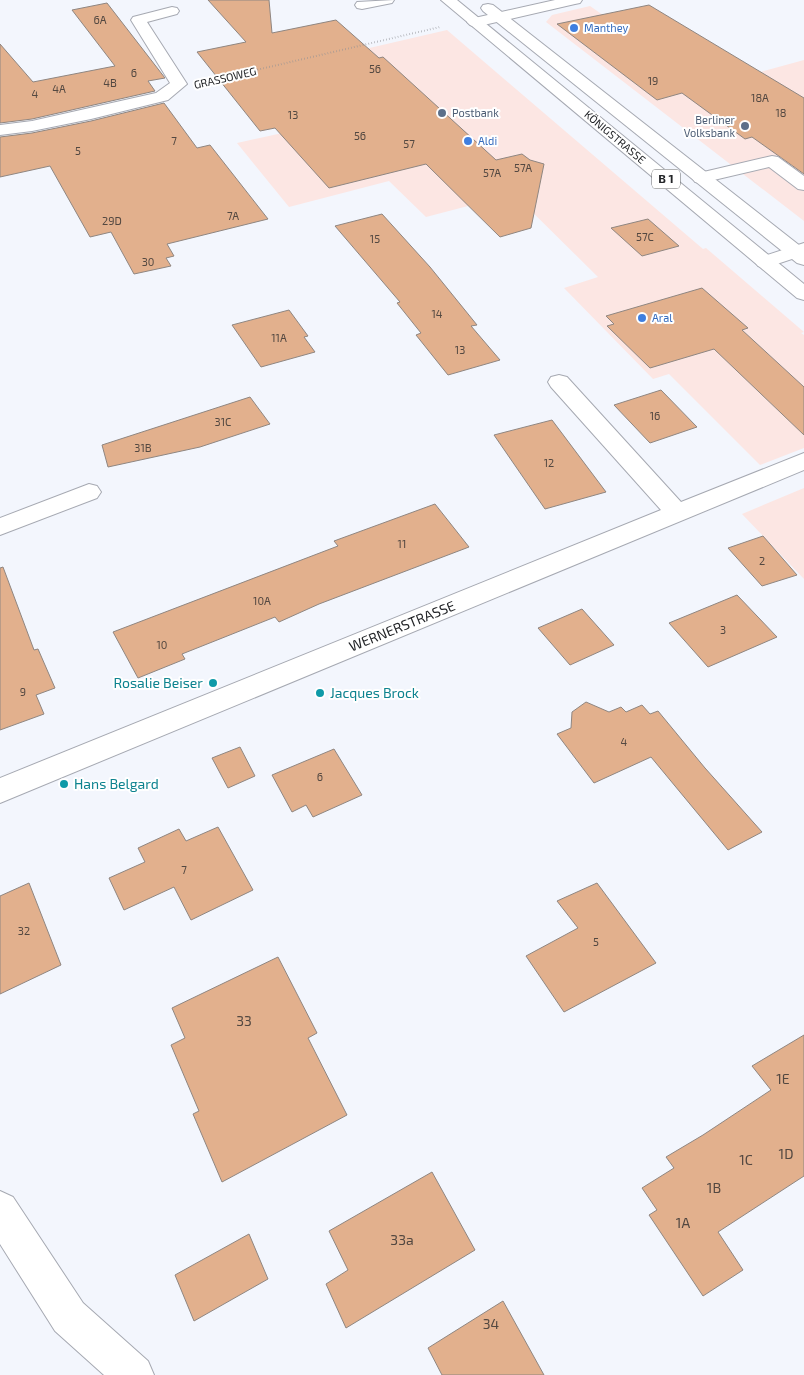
<svg xmlns="http://www.w3.org/2000/svg" width="804" height="1375" font-family="'Exo 2',sans-serif">
<rect width="100%" height="100%" fill="#f3f6fd"/>
<path fill="#fce6e3" d="M590,6l116,81 98,-27v161l-258,-199 6,-7z
M447,30l256,219 3,-1 98,84 -3,1 3,2v113l-44,17 -91,-91 -16,5 -89,-91 34,-11 -84,-83 -88,23 -37,-36 -100,26 -52,-64 123,-27 -51,-54z
M804,488v91l-62,-65z"/>
<path fill="#e2b08d" stroke="#8f8681" d="M208,0h61l3,33 64,-13 43,38 4,-1 113,103 26,-6 8,6 14,4 -13,64 -31,9 -74,-73 -97,24 -54,-60 -15,3 -63,-79 49,-10z
M107,3l58,75 -17,3 7,10 -123,28 -32,4v-79l33,38 82,-16 -43,-56z
M649,5l155,93v76l-52,-37 -7,2 -63,-46 -25,7 -100,-76z
M164,103l33,45 13,-3 58,74 -101,25 7,12 -8,2 5,8 -37,8 -23,-42 -21,5 -40,-71 -50,11v-40l32,-4 59,-12z
M382,214l48,53 47,58 -6,1 29,34 -52,15 -32,-40 5,-2 -24,-30 3,-1 -65,-76z
M648,219l31,27 -37,10 -31,-28z
M702,288l46,40 -6,2 62,57v48l-90,-86 -64,19 -43,-42 7,-2 -8,-8z
M289,310l19,26 -4,1 11,15 -54,15 -29,-42z
M661,390l36,37 -47,16 -36,-38z
M250,397l20,27 -70,23 -92,20 -6,-22z
M552,420l54,72 -61,17 -51,-74z
M435,504l34,43 -150,57 -40,18 -4,-5 -93,37 3,5 -47,19 -25,-46 225,-86 -4,-5z
M763,536l34,39 -35,11 -34,-38z
M3,567l31,83 4,-1 17,39 -19,7 8,19 -44,16v-162z
M737,595l40,42 -69,30 -39,-44z
M582,609l32,36 -44,20 -32,-37z
M586,702l23,10 12,-5 5,5 16,-7 8,9 8,-3 47,57 57,64 -34,18 -77,-93 -57,26 -37,-49 14,-6 1,-16z
M240,747l15,29 -27,12 -16,-30z
M334,749l28,46 -49,22 -7,-12 -14,7 -20,-37z
M218,827l35,63 -62,30 -17,-33 -50,23 -15,-32 36,-16 -7,-14 41,-19 7,12z
M29,883l32,82 -61,29v-98z
M597,883l59,80 -92,49 -38,-56 52,-28 -21,-27z
M278,957l39,76 -9,5 39,77 -125,67 -29,-68 6,-3 -28,-66 14,-7 -13,-30z
M804,1035v141l-86,56 25,38 -40,26 -54,-81 8,-5 -15,-22 32,-20 -8,-11 37,-22 68,-45 -19,-24z
M432,1172l43,78 -129,78 -20,-44 22,-14 -19,-39z
M249,1234l19,45 -74,42 -19,-46z
M503,1301l41,74h-102l-14,-27z"/>
<g fill="none" stroke-linecap="round" stroke-linejoin="round">
<g stroke="#a6a9b2" stroke-width="2">
<path id="minor" d="M394,0l-2,3 -30,6 -5,-1 -2,-3 2,-3z
M555,0h27l-2,3 -5,1 -100,23 -5,-2 -3,-3 3,-3z
M172,7l5,1 2,3 -2,3 -30,8 40,62 -19,16 -77,19 -59,12 -32,4v-10l32,-4 124,-28 14,-10 -39,-63 2,-3z
M772,156l6,1 26,19v14l-6,-1 -29,-22 -68,16 -6,-1 -3,-4 3,-4z
M804,243v12l-39,13 -7,-2 -3,-4 3,-4z
M559,375l8,2 114,125 123,-49v17l-804,333v-25l661,-268 -110,-123 -3,-5 3,-5z
M89,484l8,2 4,6 -4,6 -97,37v-17z
M0,1191l13,6 70,106 65,58 6,14h-50l-49,-44 -55,-87z"/>
</g>
<g stroke="#a6a9b2" stroke-width="2">
<path id="major" d="M441,0h16l347,284v16l-7,-2z
M488,4l5,1 311,244v16l-7,-2 -314,-252 -2,-3 2,-3z"/>
</g>
<path stroke="#8e9095" stroke-width="2" stroke-dasharray="0.5 2.5" stroke-linecap="butt" d="M205,82l235,-55"/>
<use href="#minor" fill="#fff" fill-rule="evenodd"/>
<use href="#major" fill="#fff" fill-rule="evenodd"/>
</g>
<g fill="#3f7fe0" stroke="#fff" stroke-width="2">
<circle cx="574" cy="28" r="5"/>
<circle cx="468" cy="141" r="5"/>
<circle cx="642" cy="318" r="5"/>
</g>
<g fill="#5c6f8a" stroke="#fff" stroke-width="2">
<circle cx="442" cy="113" r="5"/>
<circle cx="745" cy="126" r="5"/>
</g>
<g fill="#0f9aa8" stroke="#fff" stroke-width="2">
<circle cx="213" cy="683" r="5"/>
<circle cx="320" cy="693" r="5"/>
<circle cx="64" cy="784" r="5"/>
</g>
<g text-anchor="middle" stroke-width="4" stroke-linejoin="round" paint-order="stroke">
<g font-size="11" fill="#534841">
<text x="100" y="24">6A</text>
<text x="375" y="73">56</text>
<text x="134" y="77">6</text>
<text x="653" y="85">19</text>
<text x="110" y="87">4B</text>
<text x="59" y="93">4A</text>
<text x="35" y="98">4</text>
<text x="760" y="102">18A</text>
<text x="781" y="117">18</text>
<text x="293" y="119">13</text>
<text x="360" y="140">56</text>
<text x="174" y="145">7</text>
<text x="409" y="148">57</text>
<text x="78" y="155">5</text>
<text x="523" y="172">57A</text>
<text x="492" y="177">57A</text>
<text x="233" y="220">7A</text>
<text x="112" y="225">29D</text>
<text x="645" y="241">57C</text>
<text x="375" y="243">15</text>
<text x="148" y="266">30</text>
<text x="437" y="318">14</text>
<text x="279" y="342">11A</text>
<text x="460" y="354">13</text>
<text x="655" y="420">16</text>
<text x="223" y="426">31C</text>
<text x="143" y="452">31B</text>
<text x="549" y="467">12</text>
<text x="402" y="548">11</text>
<text x="762" y="565">2</text>
<text x="262" y="605">10A</text>
<text x="723" y="634">3</text>
<text x="162" y="649">10</text>
<text x="23" y="696">9</text>
<text x="624" y="746">4</text>
<text x="320" y="781">6</text>
<text x="184" y="874">7</text>
<text x="24" y="935">32</text>
<text x="596" y="946">5</text>
</g>
<g font-size="11" fill="#366cbe" stroke="#fff" text-anchor="start">
<text x="584" y="32">Manthey</text>
<text x="478" y="145">Aldi</text>
<text x="652" y="322">Aral</text>
</g>
<g font-size="11" fill="#232528" stroke="#fff">
<text transform="translate(225 78) rotate(-13)" y="4">GRASSOWEG</text>
<text transform="translate(615 137) rotate(40)" y="4">KÖNIGSTRASSE</text>
</g>
<g font-size="11" fill="#4e5e75" stroke="#fff" text-anchor="start">
<text x="452" y="117">Postbank</text>
<text x="735" y="124" text-anchor="end">Berliner<tspan x="735" dy="13">Volksbank</tspan></text>
</g>
<rect fill="#fff" stroke="#656668" stroke-width="1" x="652" y="169.5" width="28" height="19" rx="4"/>
<g font-size="12" font-weight="bold" fill="#232528">
<text x="666" y="183">B 1</text>
</g>
<g font-size="14" fill="#232528" stroke="#fff">
<text transform="translate(402 626) rotate(-22)" y="5">WERNERSTRASSE</text>
</g>
<g font-size="14" fill="#0d838f" stroke="#fff" text-anchor="start">
<text x="203" y="688" text-anchor="end">Rosalie Beiser</text>
<text x="330" y="698">Jacques Brock</text>
<text x="74" y="789">Hans Belgard</text>
</g>
<g font-size="14" fill="#534841">
<text x="244" y="1026">33</text>
<text x="783" y="1084">1E</text>
<text x="786" y="1159">1D</text>
<text x="746" y="1165">1C</text>
<text x="714" y="1193">1B</text>
<text x="683" y="1228">1A</text>
<text x="402" y="1245">33a</text>
<text x="491" y="1329">34</text>
</g>
</g>
</svg>
